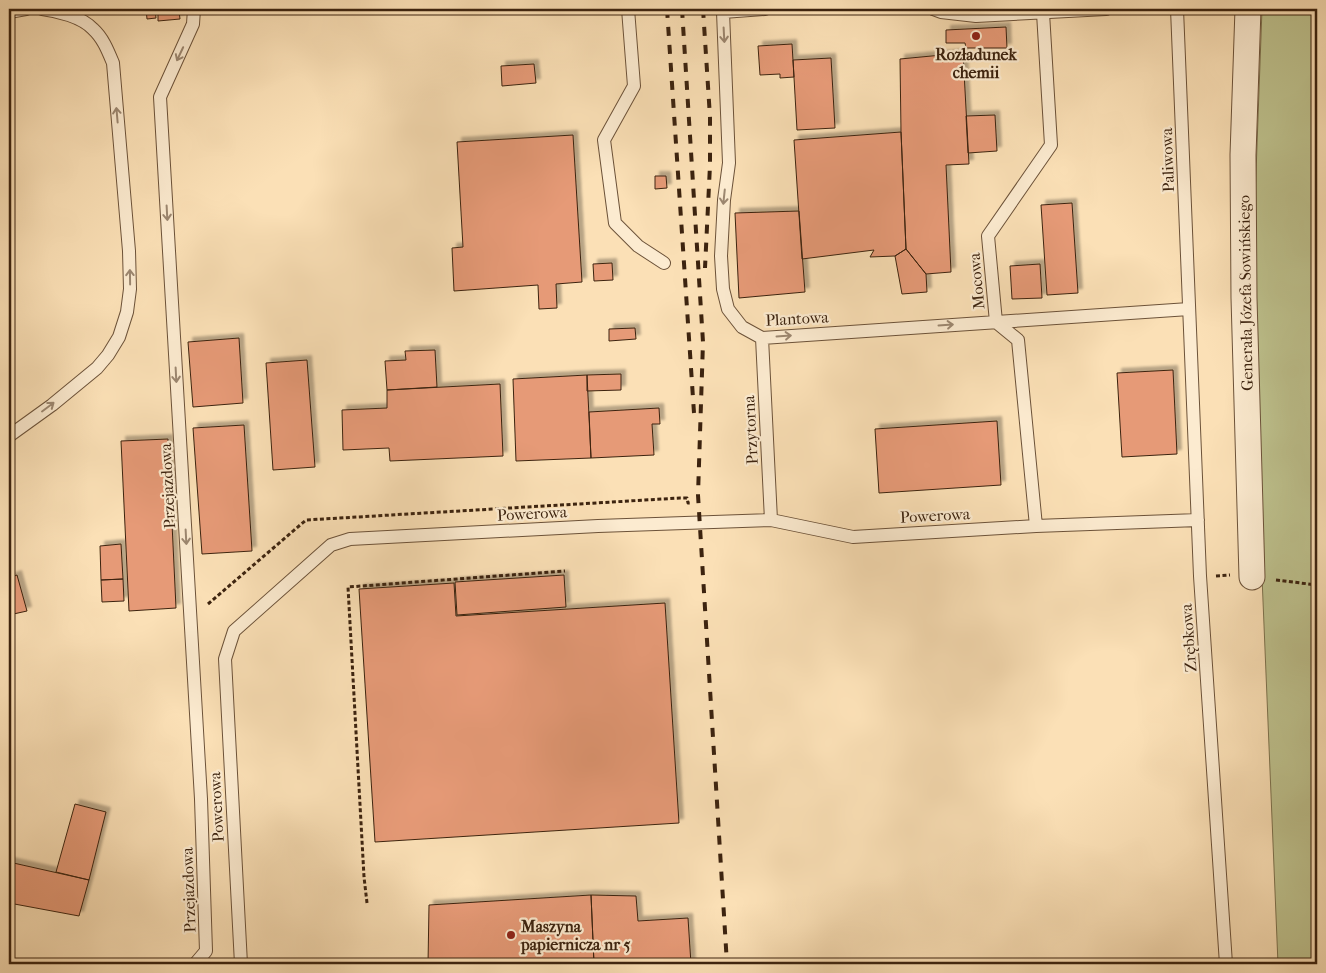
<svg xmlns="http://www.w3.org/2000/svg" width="1326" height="973" font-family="'IM FELL French Canon',serif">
<defs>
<filter id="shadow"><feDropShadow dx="4.5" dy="-4.5" stdDeviation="1" flood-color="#0004"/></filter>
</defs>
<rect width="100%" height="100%" fill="#fbe0b6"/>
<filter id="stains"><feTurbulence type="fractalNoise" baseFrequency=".004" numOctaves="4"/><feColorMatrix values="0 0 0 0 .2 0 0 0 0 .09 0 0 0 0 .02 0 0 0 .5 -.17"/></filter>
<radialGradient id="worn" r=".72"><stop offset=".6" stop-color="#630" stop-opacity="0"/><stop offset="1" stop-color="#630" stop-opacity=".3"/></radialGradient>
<path fill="#bec28e" stroke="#7d724e" d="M1262,9h55v955h-39l-27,-654z"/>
<path fill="#e69a77" stroke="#3c230f" filter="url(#shadow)" d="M146,9h9l1,9 -9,1z
M179,11l1,8 -22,2v-8z
M1006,27l1,21h-41l-1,-5h-19v-13z
M792,44l2,33 -14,1v-4l-20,1 -2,-29z
M963,53l6,111 -23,1 5,107 -25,2 -20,-25 -5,-117 -1,-73z
M831,58l4,70 -38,2 -4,-70z
M534,64l2,19 -34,3 -1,-20z
M995,115l2,36 -29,2 -2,-37z
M901,132l5,117 -11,7 -25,1 4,-7 -72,9 -8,-119z
M573,135l9,147 -26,2 1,24 -18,1 -1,-24 -84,6 -2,-43 11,-1 -6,-105z
M655,176h11l1,12 -12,1z
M1072,203l6,90 -31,2 -6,-90z
M799,211l6,81 -66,6 -4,-85z
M906,249l20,25 1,18 -25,2 -7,-38z
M612,263l1,17 -19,1 -1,-17z
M1040,264l2,34 -30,1 -2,-33z
M635,328l1,11 -27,2v-12z
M239,338l4,65 -50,4 -5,-65z
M435,350l2,37 -50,3 -2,-29 21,-1 -1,-9z
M307,360l8,107 -42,3 -7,-107z
M1173,370l4,84 -55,3 -5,-84z
M621,374v16l-34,1v-16z
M587,375l4,83 -75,3 -3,-82z
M500,384l3,72 -113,5 -1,-13 -46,2 -1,-40 45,-2v-18z
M659,408l1,16h-8l2,31 -63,3 -2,-46z
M997,421l4,64 -122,8 -4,-64z
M244,425l8,126 -50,3 -9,-126z
M168,439l8,169 -47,3 -8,-170z
M121,544l2,35 -22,1 -1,-34z
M17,575l10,36 -18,4v-37z
M564,575l2,32 -109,8 -2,-33z
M123,579l1,22 -22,1 -1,-22z
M454,583l2,33 209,-13 14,220 -304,19 -16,-253z
M75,804l31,8 -17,68 -33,-8z
M9,862l80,18 -10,36 -70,-13z
M591,895l45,1 2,25 50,-3 3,46h-97z
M591,895l3,69h-166l1,-59z"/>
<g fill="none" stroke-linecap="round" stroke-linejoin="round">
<g stroke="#6c5239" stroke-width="14">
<path id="service" d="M194,9l-1,15 -33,73 41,702 5,152 -11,13
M628,9l6,77 -30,54 11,83 23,23 26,17
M765,9l-42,3 6,151 -5,37 -3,56 2,33 5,20 14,18 20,11 427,-29
M933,9l8,3 35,4 130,-7
M1177,9l23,567 26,388
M9,12l17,-3
M762,338l9,182
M9,436l43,-31 45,-37 11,-13 11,-18 8,-25 3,-23 -1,-38 -16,-188c-5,-12 -10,-25 -20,-34 -11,-12 -35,-18 -51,-20
M1036,526l-18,-186 -22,-18 -8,-86 63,-91 -8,-132
M241,964l-16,-305 9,-28 97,-86 19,-6 248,-13 173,-6 82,17 183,-11 162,-6"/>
</g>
<g stroke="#6c5239" stroke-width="27">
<path id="minor" d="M1248,9l-5,146 1,143 8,279"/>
</g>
<path stroke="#3c230f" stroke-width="3" stroke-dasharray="4 2.5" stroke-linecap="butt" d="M1216,576l14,-1
M1276,580l41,5
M208,604l98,-84 374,-22h7l1,5h3
M367,903l-3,-26 -16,-290 217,-16"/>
<use href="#service" stroke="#fcebd0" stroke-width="12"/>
<use href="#minor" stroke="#fcebd0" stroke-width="25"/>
<path stroke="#3c230f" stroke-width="4" stroke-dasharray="9 9" stroke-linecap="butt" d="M667,9l27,404
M682,9l21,333 -5,153 29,469
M703,9l7,108v48l-5,103"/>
</g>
<defs><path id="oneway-shaft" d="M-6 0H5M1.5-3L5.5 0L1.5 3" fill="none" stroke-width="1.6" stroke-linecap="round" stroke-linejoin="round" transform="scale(1.25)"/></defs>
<g stroke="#9c8770">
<use href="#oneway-shaft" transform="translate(724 35) rotate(87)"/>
<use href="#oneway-shaft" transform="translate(180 54) rotate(115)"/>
<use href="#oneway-shaft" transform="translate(117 115) rotate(-95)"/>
<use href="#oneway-shaft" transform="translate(724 197) rotate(96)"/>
<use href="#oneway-shaft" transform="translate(167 213) rotate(87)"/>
<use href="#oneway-shaft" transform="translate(130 277) rotate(-91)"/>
<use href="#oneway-shaft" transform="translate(946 325) rotate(-4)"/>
<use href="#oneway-shaft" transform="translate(784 336) rotate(-4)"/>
<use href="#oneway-shaft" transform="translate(176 375) rotate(87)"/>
<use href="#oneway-shaft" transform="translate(48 407) rotate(-37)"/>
<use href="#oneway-shaft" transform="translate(186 537) rotate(87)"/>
</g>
<g fill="#8f2418" stroke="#fcebd0" stroke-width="2">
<circle cx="976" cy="36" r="5"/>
<circle cx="511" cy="935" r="5"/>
</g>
<g text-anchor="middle" stroke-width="4.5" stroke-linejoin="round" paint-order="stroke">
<g font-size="16" font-weight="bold" fill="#3c230f" stroke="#fcebd0">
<text x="976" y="60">Rozładunek<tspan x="976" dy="18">chemii</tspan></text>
<text x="521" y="932" text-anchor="start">Maszyna<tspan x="521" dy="18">papiernicza nr 5</tspan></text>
</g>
<g font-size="16" fill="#3c230f" stroke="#fcebd0">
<text transform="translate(1167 160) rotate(-92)" y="6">Paliwowa</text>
<text transform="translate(976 281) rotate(-95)" y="6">Mocowa</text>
<text transform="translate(1245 293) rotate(-91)" y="6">Generała Józefa Sowińskiego</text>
<text transform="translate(797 318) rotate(-3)" y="6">Plantowa</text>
<text transform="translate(750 430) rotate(-93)" y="6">Przytorna</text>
<text transform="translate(167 486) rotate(-93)" y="6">Przejazdowa</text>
<text transform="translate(532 513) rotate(-3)" y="6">Powerowa</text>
<text transform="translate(935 515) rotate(-3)" y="6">Powerowa</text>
<text transform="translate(1188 638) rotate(-94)" y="6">Zrębkowa</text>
<text transform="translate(216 807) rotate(-93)" y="6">Powerowa</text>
<text transform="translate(188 890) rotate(-92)" y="6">Przejazdowa</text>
</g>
</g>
<rect width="1326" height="973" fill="none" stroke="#fbe0b6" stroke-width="30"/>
<rect x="10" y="10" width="1306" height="953" fill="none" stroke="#3c230f" stroke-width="2.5"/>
<rect x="15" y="15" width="1296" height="943" fill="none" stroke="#3c230f"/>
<rect width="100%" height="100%" filter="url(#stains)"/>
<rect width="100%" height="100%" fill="url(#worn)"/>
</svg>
